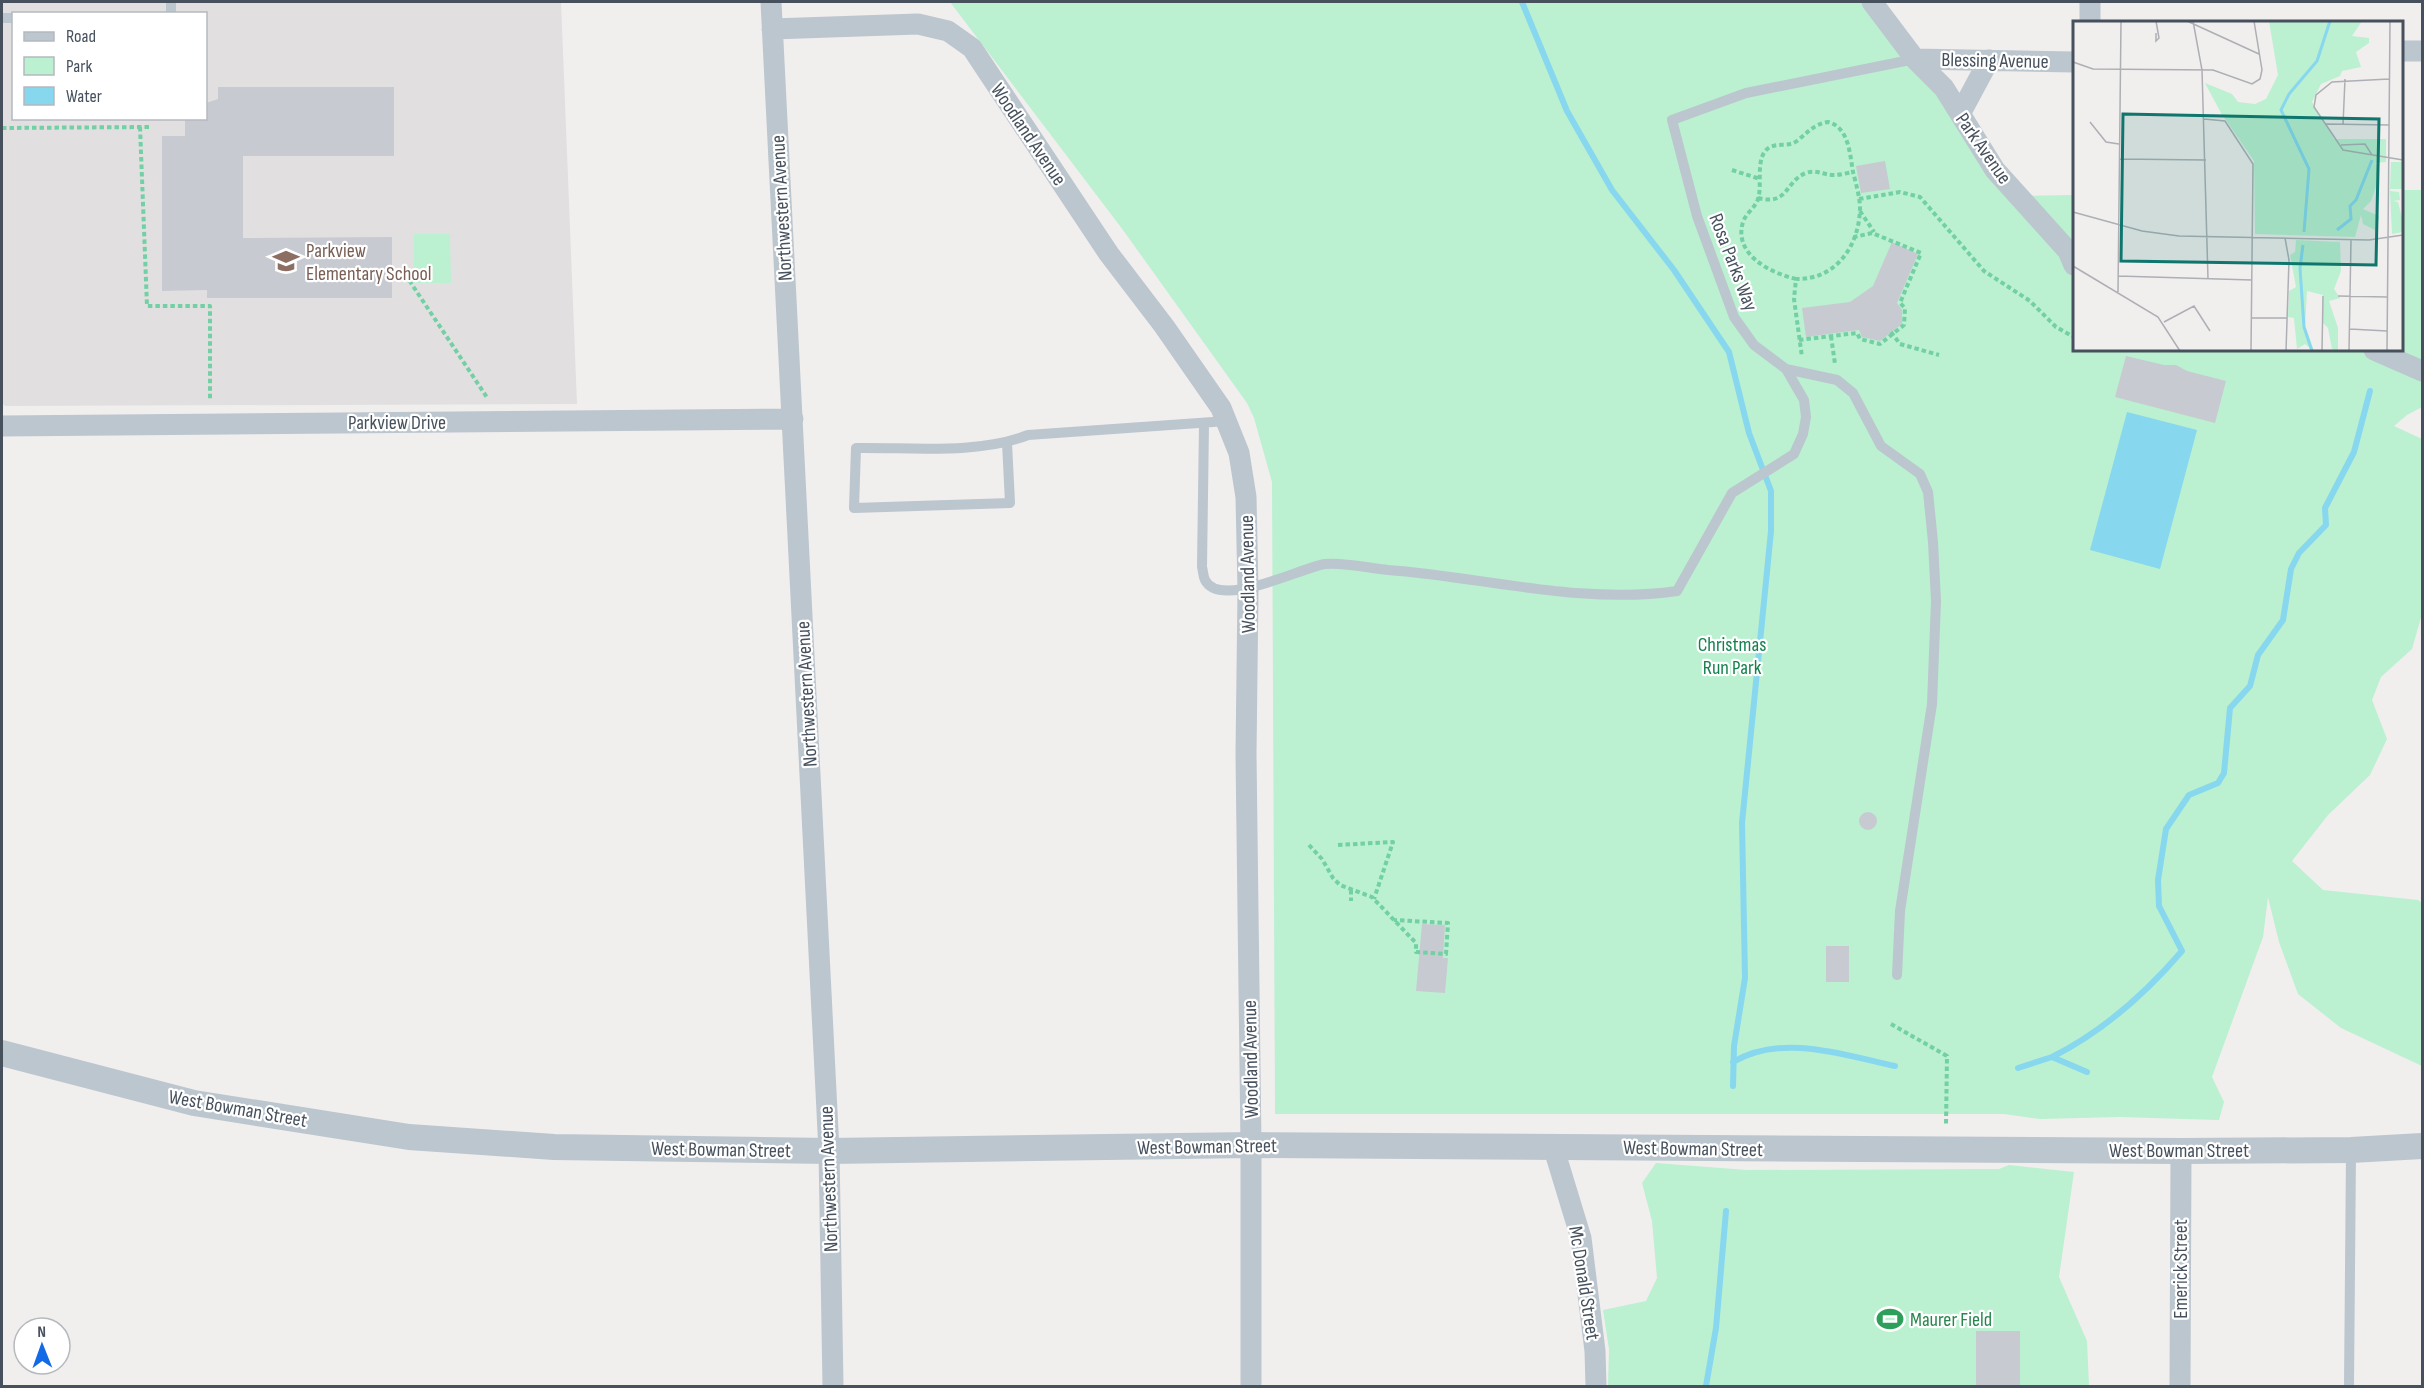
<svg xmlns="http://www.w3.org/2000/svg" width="2424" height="1388" font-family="'Sofia Sans Condensed',sans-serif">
<rect width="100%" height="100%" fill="#f1eeee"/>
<path fill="#e2dfe0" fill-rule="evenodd" d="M2,2h559l16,402 -572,2 -3,-3zM14,14h192v104h-192z"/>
<path fill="#bbf0d1" d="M950,2h921l137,194 66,-1v155h328v-160h20v217l-15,8 -13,11 28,13v175l-10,35 -31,28 -9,23 15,39 -17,36 -42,40 -36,46 31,29 95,10 4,3v163l-81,-38 -43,-34 -19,-52 -11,-45 -5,40 -51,140 12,25 -5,18 -100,-3 -79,2 -36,-5h-729l-3,-632 -18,-64 -7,-15 -124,-173z
M414,234h36l1,49h-37z
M1656,1163l91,7 252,-1 10,-4 65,7 -15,105 28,64 2,45h-481l1,-37 -6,-39 43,-9 11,-23 -5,-57 -10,-38z"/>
<path fill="#87d7ef" d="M2127,412l70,18 -37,139 -70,-19z"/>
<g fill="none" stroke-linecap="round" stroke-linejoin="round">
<path stroke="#87d7ef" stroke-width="6" d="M1522,2l45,109 45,79 62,80 55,82 20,81 22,58v40l-29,292 3,155 -11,68 -1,40
M2052,1057c50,-25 94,-64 130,-106l-23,-45 -1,-26 8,-51 23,-34 29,-12 6,-10 6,-65 20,-22 8,-31 25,-35 8,-51 8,-16 27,-28 -1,-17 29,-56 16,-61
M1733,1062c49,-29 111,-7 162,4
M2018,1068l34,-11 35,15
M1706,1386l10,-58 10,-117"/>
</g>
<path fill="#c8cad1" d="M218,87h176v69h-151v82l149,-1v61h-185v-8l-45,1v-155h23v-18h21v-15l12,-4z
M1885,161l5,28 -29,4 -5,-27z
M1892,242l26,12 -21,49 5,7v14l-22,17 -18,-4 -3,-7 -53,7 -4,-29 48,-6 23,-16z
M2126,356l38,9h12l11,6 39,10 -11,42 -100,-26z
M1859 821a9 9 0 1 1 18 0a9 9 0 1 1-18 0Z
M1422,924l23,1 -2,33h5l-3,35 -29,-2z
M1826,946h23v36h-23z
M1976,1331h44v55h-44z"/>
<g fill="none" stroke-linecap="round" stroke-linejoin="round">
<path stroke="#72d0a4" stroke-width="4" stroke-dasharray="4.5 3" stroke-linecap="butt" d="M140,127l7,179h63v95
M2,128l150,-1
M1732,170l28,9
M1758,198c31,8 27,-17 48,-25 11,-4 17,2 28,2 6,0 13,-2 19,-3
M1859,199l41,-7 20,5 64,74 46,30 26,26 18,10
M1860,211l14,21
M401,268l87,131
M1796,279c-26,-6 -63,-25 -53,-57 3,-9 12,-14 15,-23 5,-15 -4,-43 12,-52 9,-4 19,0 27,-6 10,-8 17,-17 31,-19 21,5 22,33 25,50 3,12 7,25 7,37 -1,38 -25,71 -64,70l-2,20 8,58
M1891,332l9,12 39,11
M1831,336l4,28
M1799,340l58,-7 3,6 20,5 24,-19 1,-17 -5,-5 21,-50 -49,-20 -18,4
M1309,845l13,14 11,19 7,7 32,12 44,46v9l30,2 2,-31 -54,-3
M1338,845l55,-3 -19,57
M1351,890v11
M1891,1024l56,32 -1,69"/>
<path stroke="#bcc6ce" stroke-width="10" d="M171,2v12
M2,18h12
M1786,369l51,11 16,13 28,53 39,28 8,18 5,50 3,59 -4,103 -32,207 -3,64
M1204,424l-2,143c1,3 1,9 3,13 15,30 97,-13 120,-16 19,-2 43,4 63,6 96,7 193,35 289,21l55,-98 62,-39 9,-20 3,-17 -2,-17 -18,-31 -32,-24 -20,-28 -37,-101 -25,-96 74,-27 169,-34
M1007,443l3,60 -156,5 2,-60c53,-1 122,7 172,-13l199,-14
M2349,1386l2,-235"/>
<path stroke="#bcc6ce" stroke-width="21" d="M771,2l58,1149 4,235
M1872,2l43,57 29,29 51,82 73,81 6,14
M2090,22v-20
M772,29l146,-5 30,7 24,17 137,206 55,72 57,82 18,45 7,44 2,93 -2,164 5,391v241
M2402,51h20
M1915,59l159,3
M1960,114l29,-54
M2374,350l48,21
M2,426l791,-7
M1553,1146l28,92 14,113 1,35
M2180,1386l1,-235"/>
<path stroke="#bcc6ce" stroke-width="26" d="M2,1053l192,50 215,34 145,10 275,4 422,-6 930,6 170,-1 71,-4"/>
</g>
<defs>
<g id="school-bare" transform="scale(2.07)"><path d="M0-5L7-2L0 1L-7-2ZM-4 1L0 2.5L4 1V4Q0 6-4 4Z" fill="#8d6e63" stroke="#fff" stroke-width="2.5" paint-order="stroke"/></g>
<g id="stadium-bare" transform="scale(2.07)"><path d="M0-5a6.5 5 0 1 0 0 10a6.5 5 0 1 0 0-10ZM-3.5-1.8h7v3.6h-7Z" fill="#2e9e5b" stroke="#fff" stroke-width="2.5" paint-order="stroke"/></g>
</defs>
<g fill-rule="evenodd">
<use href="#school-bare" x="286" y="261"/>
<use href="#stadium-bare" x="1890" y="1319"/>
</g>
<g text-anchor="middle" stroke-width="4.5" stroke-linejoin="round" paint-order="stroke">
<g font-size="20" fill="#46515d" stroke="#fff">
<text transform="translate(1995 60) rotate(1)" y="7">Blessing Avenue</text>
<text transform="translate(1029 134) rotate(56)" y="7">Woodland Avenue</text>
<text transform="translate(1984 148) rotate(55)" y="7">Park Avenue</text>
<text transform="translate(781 208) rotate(-93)" y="7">Northwestern Avenue</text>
<text transform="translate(1734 262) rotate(69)" y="7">Rosa Parks Way</text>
<text x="397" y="429">Parkview Drive</text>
<text transform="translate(1247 574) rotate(-91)" y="7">Woodland Avenue</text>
<text transform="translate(806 694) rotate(-93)" y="7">Northwestern Avenue</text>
<text transform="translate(1250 1059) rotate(-91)" y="7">Woodland Avenue</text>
<text transform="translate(238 1108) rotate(10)" y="7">West Bowman Street</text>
<text transform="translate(1207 1146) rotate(-1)" y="7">West Bowman Street</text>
<text transform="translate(1693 1148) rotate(1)" y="7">West Bowman Street</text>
<text transform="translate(721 1149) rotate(1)" y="7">West Bowman Street</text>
<text x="2179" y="1157">West Bowman Street</text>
<text transform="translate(828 1179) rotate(-92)" y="7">Northwestern Avenue</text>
<text transform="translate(2180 1269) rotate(-90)" y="7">Emerick Street</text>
<text transform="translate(1585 1283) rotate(81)" y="7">Mc Donald Street</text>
</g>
<g font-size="20" fill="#785e54" stroke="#fff" text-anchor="start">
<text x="306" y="257">Parkview<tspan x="306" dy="23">Elementary School</tspan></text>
</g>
<g font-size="20" fill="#14814d" stroke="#fff">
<text x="1732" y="651">Christmas<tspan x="1732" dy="23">Run Park</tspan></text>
</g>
<g font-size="20" fill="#27864d" stroke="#fff" text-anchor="start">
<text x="1910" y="1326">Maurer Field</text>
</g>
</g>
<g transform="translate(2073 21)">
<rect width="330" height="330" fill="#f1eeee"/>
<path d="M196,0h93l-10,15 17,2v5l-13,9 5,15 -19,4 -2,5 -19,8 -9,18 22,37h52v23l-11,1 4,3 -1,15 -7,20 -8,8 16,7 -2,15 -14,-7 -2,-9 -6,22 -100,-3 -1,-73 -33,-48 -16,-30 27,11 6,8 17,2 11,-5 12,-24zM318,141h12v27h-13zM317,170l9,1 1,8 -7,1 5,1 5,20v10l-11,2zM223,219l44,2 1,29 -7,18 6,9 -11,3 9,27v23l-6,-2 -4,-21 -5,-5v-28l-16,-4 -2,35 9,25 -9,-7 -8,5 -3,-31 -6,-1 1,-26 7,-4 -6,-32 5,-3z" fill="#bbf0d1"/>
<path fill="none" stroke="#87d7ef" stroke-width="3" d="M264,209l14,-11 -1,-13 6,-6 16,-40M231,211l5,-63 -28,-59 8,-16 28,-33 13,-40M230,224l-3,23 4,59 8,24"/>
<path fill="none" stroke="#adafb4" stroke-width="1.5" d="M83,0l3,17 -3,3v-8M114,0l72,33M120,0l9,49 6,209M0,41l20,7 120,1 39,14 8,-5 2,-9 -8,-49M316,58l-57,3 -16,13 -2,12 29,43 60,10M131,98l21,2 28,43 -2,187M17,101l16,20 13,2M253,103l63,1M270,104l2,-46M268,124l24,-1 7,11M46,138l87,1M0,191l69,19 37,5 190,4 34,-5M212,217l4,22 -3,91M0,245l85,51 22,34M45,255l134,4M45,271l3,-271M265,275l49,1M179,297h35M91,301l30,-16 16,25M277,308l37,2M249,330l1,-55M276,330l2,-111M314,330l3,-330"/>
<path fill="#0f766e" fill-opacity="0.15" stroke="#0f766e" stroke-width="3" d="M50,93l256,5 -3,146 -255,-4z"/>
<rect width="330" height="330" fill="none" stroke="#46515d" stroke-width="3"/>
</g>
<rect width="2424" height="1388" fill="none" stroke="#46515d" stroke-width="6"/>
<rect x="12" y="12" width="195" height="108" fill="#ffffff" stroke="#b5b9be" stroke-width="1.5"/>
<rect x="24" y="32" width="30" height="9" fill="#bcc6ce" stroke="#b5b9be" stroke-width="1.5"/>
<text x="66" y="42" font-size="18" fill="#46515d">Road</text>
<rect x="24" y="57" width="30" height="18" fill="#bbf0d1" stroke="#b5b9be" stroke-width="1.5"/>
<text x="66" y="72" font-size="18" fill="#46515d">Park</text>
<rect x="24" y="87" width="30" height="18" fill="#87d7ef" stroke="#b5b9be" stroke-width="1.5"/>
<text x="66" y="102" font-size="18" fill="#46515d">Water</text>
<g transform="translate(42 1346) rotate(359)"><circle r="28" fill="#ffffff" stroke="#b5b9be" stroke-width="1.5"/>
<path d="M0-4.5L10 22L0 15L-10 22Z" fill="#136ae7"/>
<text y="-9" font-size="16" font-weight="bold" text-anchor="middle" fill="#46515d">N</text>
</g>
</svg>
